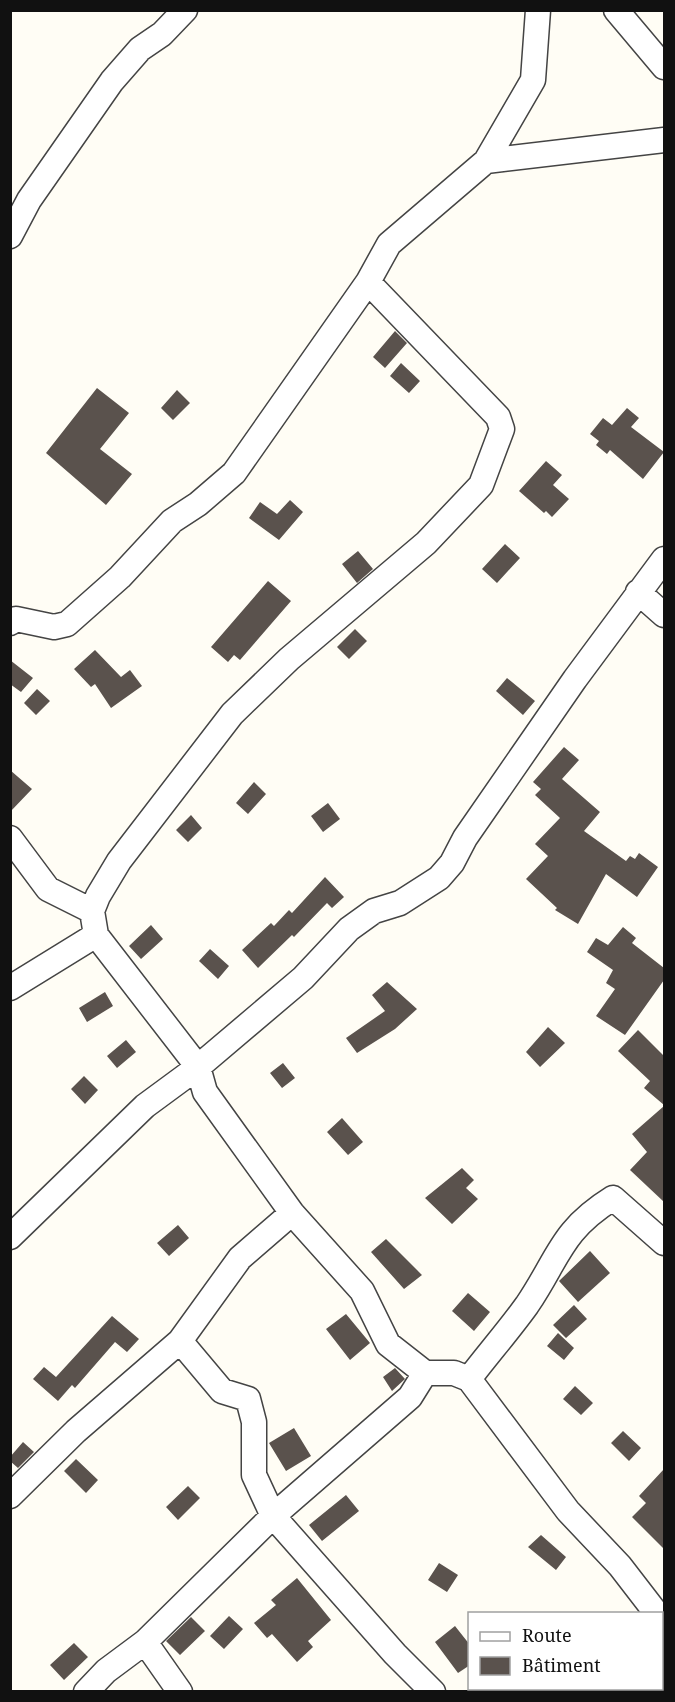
<svg xmlns="http://www.w3.org/2000/svg" width="675" height="1702" font-family="'Noto Serif',serif">
<rect width="100%" height="100%" fill="#fffdf5"/>
<path fill="#5a524d" d="M395,331l12,12 -22,25 -12,-11z
M401,363l19,18 -11,12 -19,-17z
M97,388l32,25 -29,36 32,25 -26,31 -60,-52z
M177,390l13,13 -17,17 -12,-12z
M627,408l12,10 -8,9 33,25 -21,27 -33,-29 -3,4 -11,-9 3,-4 -9,-7 13,-16 9,7z
M546,461l16,14 -9,10 16,14 -17,18 -6,-6 -2,2 -25,-22z
M290,500l13,12 -24,28 -30,-22 11,-16 17,12z
M505,544l15,14 -23,25 -15,-14z
M358,551l15,18 -16,14 -15,-19z
M268,581l23,20 -51,59 -6,-5 -6,7 -17,-15z
M355,629l12,12 -18,18 -12,-12z
M95,650l26,27 9,-7 12,16 -31,22 -16,-24 -4,3 -17,-18z
M10,660l23,18 -12,14 -11,-8z
M507,678l28,23 -12,14 -27,-24z
M37,689l13,12 -14,14 -12,-12z
M564,747l15,13 -17,19 38,33 -16,19 42,30 4,-5 5,3 4,-6 19,14 -21,30 -31,-23 -28,50 -23,-14 2,-2 -31,-29 22,-23 -13,-12 25,-26 -25,-23 6,-6 -8,-7z
M10,770l22,19 -22,23z
M254,782l12,12 -18,20 -12,-11z
M328,803l12,16 -17,13 -12,-16z
M191,815l11,13 -14,14 -12,-12z
M325,877l19,20 -12,11 -5,-5 -33,34 -2,-2 -34,33 -16,-18 29,-27 3,3 15,-16 3,3z
M151,925l12,14 -22,20 -12,-13z
M623,927l13,11 -4,5 32,25v12l-39,55 -29,-19 19,-27 -9,-6 7,-13 -26,-18 9,-14 12,7z
M210,949l19,17 -11,13 -19,-18z
M387,982l30,27 -22,20 -38,24 -11,-15 39,-27 -13,-16z
M105,992l8,14 -26,16 -8,-14z
M548,1027l17,16 -25,24 -14,-15z
M638,1030l26,26v49l-20,-17 6,-7 -32,-30z
M126,1040l10,12 -19,16 -10,-12z
M283,1063l12,15 -13,10 -12,-15z
M84,1076l14,14 -13,14 -14,-15z
M664,1106v96l-34,-32 17,-18 -15,-18z
M342,1118l21,24 -15,13 -21,-23z
M462,1168l12,12 -8,8 12,11 -26,25 -27,-26z
M178,1225l11,13 -20,18 -12,-13z
M386,1239l36,36 -18,14 -33,-37z
M590,1251l20,22 -32,29 -19,-21z
M468,1293l22,19 -16,19 -22,-20z
M574,1305l13,14 -21,19 -13,-13z
M346,1314l24,29 -20,17 -24,-31z
M112,1316l27,23 -12,13 -12,-10 -40,46 -3,-3 -14,16 -25,-22 11,-12 12,10z
M558,1333l16,15 -10,12 -17,-14z
M395,1368l10,11 -13,12 -9,-14z
M575,1386l18,17 -12,12 -18,-16z
M294,1428l17,28 -25,15 -17,-28z
M623,1431l18,17 -12,13 -18,-18z
M23,1442l11,10 -16,16 -8,-7v-4z
M76,1459l22,21 -12,13 -22,-22z
M664,1469v80l-32,-32 14,-14 -7,-7z
M188,1486l12,12 -22,22 -12,-13z
M346,1495l13,16 -37,30 -13,-16z
M541,1535l25,22 -10,13 -28,-23z
M439,1563l19,12 -11,17 -19,-12z
M297,1578l34,42 -23,21 5,6 -16,15 -25,-28 -5,4 -13,-15 22,-18 -5,-5z
M229,1616l14,13 -19,20 -14,-13z
M191,1617l14,14 -25,24 -14,-14z
M455,1626l15,19v20l-12,8 -23,-31z
M74,1643l14,14 -24,23 -14,-15z"/>
<g fill="none" stroke-linecap="round" stroke-linejoin="round">
<g stroke="#444" stroke-width="27">
<path id="minor" d="M616,10l48,57
M486,161l47,-81 5,-70
M10,236l19,-36 83,-119 28,-32 22,-15 23,-24
M638,592l26,23
M10,623l6,-4 38,8 13,-3 53,-47 52,-56 26,-17 36,-31 134,-191 21,-38 97,-83 178,-21
M10,838l38,51 44,22 4,24 102,132 7,25 87,121 70,78 26,53 37,29h29l15,6c19,-25 40,-49 58,-74 32,-47 33,-74 86,-107l51,45
M92,911l6,-15 21,-35 113,-147 57,-55 137,-116 55,-58 21,-56 -4,-12 -130,-135
M10,988l86,-53
M10,1237l135,-131 53,-39 105,-89 46,-49 25,-18 26,-8 39,-25 13,-15 13,-25 110,-159 89,-120
M180,1341l42,50 26,8 6,23v53l19,41 122,138 38,38
M469,1379l99,132 52,55 37,48
M10,1496l66,-65 104,-90 60,-83 52,-45
M145,1642l35,50
M86,1692l20,-21 39,-29 128,-126 137,-119 15,-24"/>
</g>
<use href="#minor" stroke="#fff" stroke-width="24"/>
</g>
<rect width="675" height="1702" fill="none" stroke="#111111" stroke-width="24"/>
<rect x="468" y="1612" width="195" height="78" fill="#ffffff" stroke="#a0a0a0" stroke-width="1.5"/>
<rect x="480" y="1632" width="30" height="9" fill="#ffffff" stroke="#a0a0a0" stroke-width="1.5"/>
<text x="522" y="1642" font-size="18" fill="#111111">Route</text>
<rect x="480" y="1657" width="30" height="18" fill="#5a524d" stroke="#a0a0a0" stroke-width="1.5"/>
<text x="522" y="1672" font-size="18" fill="#111111">Bâtiment</text>
</svg>
